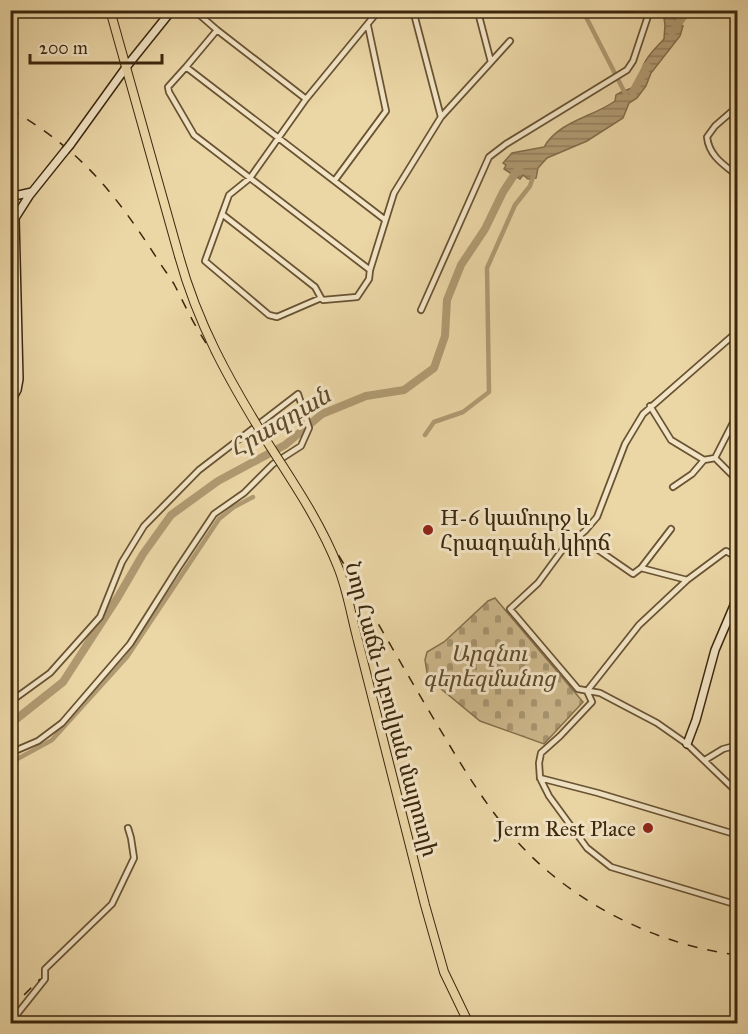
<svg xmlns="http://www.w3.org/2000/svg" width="748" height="1034" font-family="'IM FELL Great Primer','Noto Serif Armenian',serif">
<defs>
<pattern id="cemetery-stones" width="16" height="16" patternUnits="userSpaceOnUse" patternTransform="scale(1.5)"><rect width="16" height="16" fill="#cdb88c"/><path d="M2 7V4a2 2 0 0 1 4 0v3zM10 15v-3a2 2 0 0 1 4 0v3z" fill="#a89671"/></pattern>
<pattern id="water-rules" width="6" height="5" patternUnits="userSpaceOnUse" patternTransform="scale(1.5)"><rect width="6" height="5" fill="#b09a72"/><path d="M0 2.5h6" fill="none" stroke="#907e5c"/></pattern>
</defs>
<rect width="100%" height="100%" fill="#ebd6a6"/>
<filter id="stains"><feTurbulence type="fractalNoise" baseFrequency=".00333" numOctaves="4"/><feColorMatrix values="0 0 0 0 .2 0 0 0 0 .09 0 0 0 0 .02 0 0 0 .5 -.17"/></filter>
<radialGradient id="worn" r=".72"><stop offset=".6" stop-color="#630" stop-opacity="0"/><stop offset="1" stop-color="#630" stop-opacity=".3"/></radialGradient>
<path fill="url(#cemetery-stones)" stroke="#84704c" stroke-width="1.5" d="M495,598l88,104 -39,42 -64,-23 -52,-43 -3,-18 2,-8 17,-10 44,-41z"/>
<path fill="url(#water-rules)" stroke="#826c4a" stroke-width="1.5" d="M663,11h10l3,9 7,6 -3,10 -29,37 -5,13 -9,12 -8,5 -6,15 -36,23 -40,17 -9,10 -2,10 -8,1 -5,-4 -3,4 -16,-10 2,-4 -3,-2 9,-10 32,-6c15,-26 49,-30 71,-46l1,-6c8,-6 20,-5 24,-15 2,-4 2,-10 3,-14 5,-12 13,-18 21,-27l1,-14z"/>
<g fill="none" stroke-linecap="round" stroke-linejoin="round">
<path stroke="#b09a72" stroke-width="4.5" d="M585,15l41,80
M10,18l4,-8
M425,435l9,-13 29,-10 26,-20 -2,-124 28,-63 15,-19 4,-12
M10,763l42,-23 75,-83 92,-138 15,-12 19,-10"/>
<path stroke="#b09a72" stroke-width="8" d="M672,32l16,-22
M633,92l14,-26
M10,724l53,-42 55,-85 25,-43 28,-39 47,-34 67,-36 37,-31 44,-18 38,-6 30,-22 11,-32 2,-36 14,-35 24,-36 18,-37 17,-26"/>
<g stroke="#685333" stroke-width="8">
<path id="street" d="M194,10l23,20 -31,37 198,152
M217,30l89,69
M491,62l19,-21
M186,67l-18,20 1,5 25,43 176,135 24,-77 47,-76 -28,-107
M738,106l-23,20 -8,11c2,19 17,28 31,39
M441,117l50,-55 -12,-46 -8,-6
M335,180l51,-69 -18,-85
M222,214l93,73 6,11
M370,270l-1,9 -12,18 -34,3 -2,-2 -44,19 -8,-2 -64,-54 24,-66 21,-17 56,-79 73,-89
M421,310l68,-153 17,-13 121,-74 6,-9 17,-51
M738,331l-95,83 -18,30 -28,73 -12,14 -22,18 -25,34 -28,26 68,80 22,4 57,30 30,21 51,49
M650,406l21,34 33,20 11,-2 23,-45
M715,458l23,23
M673,487l19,-13 12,-14
M578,536l55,38 8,-6 46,12
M641,568l30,-39
M587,691l5,11 -32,34 -19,17 -2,10 1,15 9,18 38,52 24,19 127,38
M587,691l52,-66 48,-45 39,-29 12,7
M10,702l40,-29 50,-56 22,-55 22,-36 55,-56 99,-76 11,34 -8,18 -28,18 -29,29 -30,21 -36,54 -48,76 -68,79 -24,18 -28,12
M705,760l18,-11 15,-4
M540,778l58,15 140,42
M10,1023l35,-44v-10l67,-65 22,-46 -3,-20 -3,-10"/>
</g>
<g stroke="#3c270d" stroke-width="10">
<path id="secondary" d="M70,145l57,-79 45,-56
M10,197l22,-5
M10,403l7,-13 2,-11 -4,-161 14,-22 36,-45
M687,744l9,-24 19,-70 23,-54"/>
</g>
<g stroke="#3c270d" stroke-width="10">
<path id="primary" d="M110,10l69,246
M357,637l68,268 19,67 25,52"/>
</g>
<use href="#street" stroke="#f2e4c5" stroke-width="4.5"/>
<use href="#secondary" stroke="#f2e4c5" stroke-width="7"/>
<use href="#primary" stroke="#ebd6a6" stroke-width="8"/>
<path stroke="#3c270d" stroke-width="1.5" stroke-dasharray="10 10" stroke-linecap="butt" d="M10,109c71,41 105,84 148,151 5,8 11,16 16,24 8,15 15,31 24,46 47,78 98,153 144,231 32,55 63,110 96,165 27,45 55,93 94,131 54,52 131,89 206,98
M10,1009l30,-30"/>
<g stroke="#3c270d" stroke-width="10" stroke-linecap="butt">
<path id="secondary-bridge" d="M65,151l5,-6"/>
</g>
<g stroke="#3c270d" stroke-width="10" stroke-linecap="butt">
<path id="primary-bridge" d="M179,256c19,69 50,124 87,184 26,41 54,81 72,127 9,22 13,47 19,70"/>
</g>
<use href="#secondary-bridge" stroke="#f2e4c5" stroke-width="7"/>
<use href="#primary-bridge" stroke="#ebd6a6" stroke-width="8"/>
</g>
<g fill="#8f2418" stroke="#f2e4c5" stroke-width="2">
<circle cx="428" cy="530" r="6"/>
<circle cx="648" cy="828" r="6"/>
</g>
<g text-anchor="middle" stroke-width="6" stroke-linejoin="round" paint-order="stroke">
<g font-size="22" fill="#3c270d" stroke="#f2e4c5" text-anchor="start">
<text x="440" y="525">H-6 կամուրջ և<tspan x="440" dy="25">Հրազդանի կիրճ</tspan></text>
<text x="636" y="836" text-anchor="end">Jerm Rest Place</text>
</g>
<g font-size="22" font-style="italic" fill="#604b2d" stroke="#f2e4c5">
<text x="489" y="661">Արզնու<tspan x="489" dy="25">գերեզմանոց</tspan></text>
</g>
<g font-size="22" fill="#3c270d" stroke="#f2e4c5">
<text transform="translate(392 709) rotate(75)" y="8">Նոր Հաճն-Աբովյան մայրուղի</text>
</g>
<g font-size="24" font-style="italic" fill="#5f4a2b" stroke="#f2e4c5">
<text transform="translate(280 422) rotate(-31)" y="8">Հրազդան</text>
</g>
</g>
<rect width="748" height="1034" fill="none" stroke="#ebd6a6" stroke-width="36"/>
<rect x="12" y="12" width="724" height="1010" fill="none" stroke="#3c270d" stroke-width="3"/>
<rect x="18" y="18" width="712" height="998" fill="none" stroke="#3c270d" stroke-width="1.5"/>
<path d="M30 54v9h132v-9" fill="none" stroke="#3c270d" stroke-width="3"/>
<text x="39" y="54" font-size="18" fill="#3c270d" stroke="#f2e4c5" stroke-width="4.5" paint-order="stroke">200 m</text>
<rect width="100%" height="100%" filter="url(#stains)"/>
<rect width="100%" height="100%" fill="url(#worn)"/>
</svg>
